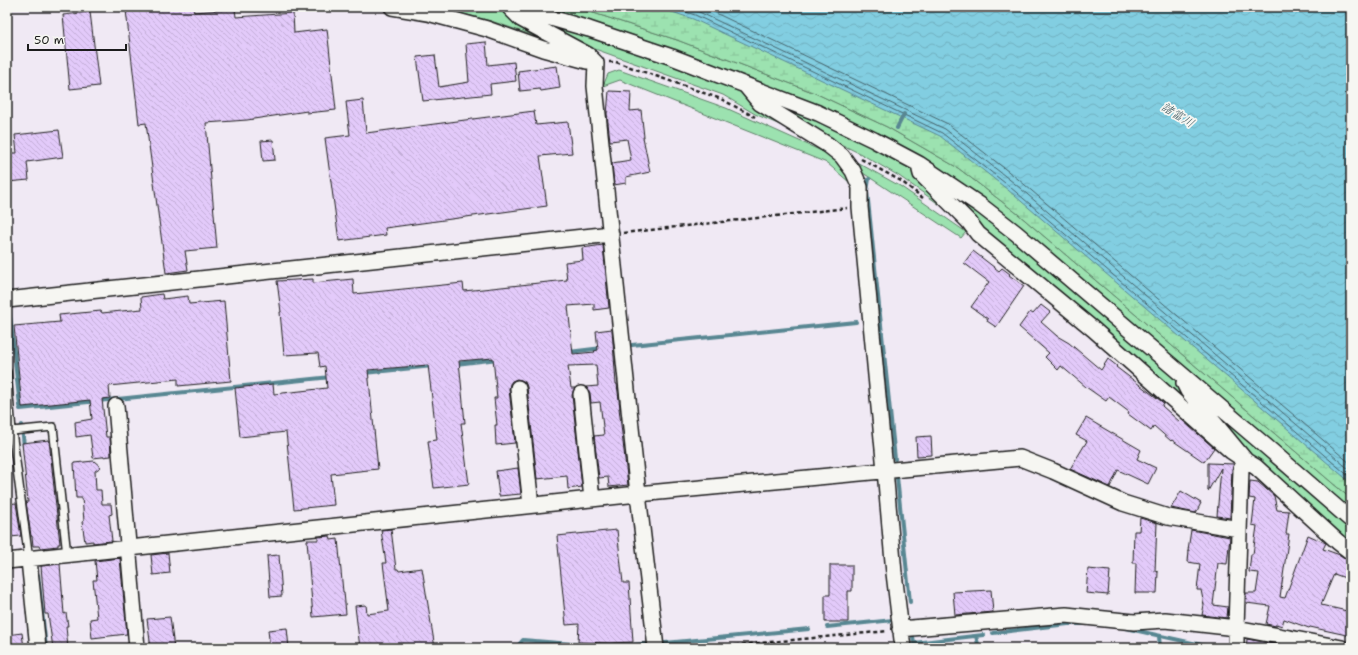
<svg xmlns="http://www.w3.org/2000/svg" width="1358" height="655" font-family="'Shantell Sans','Klee One',sans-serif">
<defs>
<pattern id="wetland-marsh" width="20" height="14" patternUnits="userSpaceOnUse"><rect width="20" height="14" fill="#9ce2b0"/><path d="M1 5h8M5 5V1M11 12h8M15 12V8" fill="none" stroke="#86c197"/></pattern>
<pattern id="water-waves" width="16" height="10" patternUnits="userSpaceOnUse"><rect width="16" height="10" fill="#82cee1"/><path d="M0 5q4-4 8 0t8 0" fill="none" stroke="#70b0c0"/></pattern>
<pattern id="building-back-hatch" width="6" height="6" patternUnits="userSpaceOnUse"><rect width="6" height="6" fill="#e3cafa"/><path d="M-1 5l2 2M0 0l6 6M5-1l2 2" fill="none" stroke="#c2add6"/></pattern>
</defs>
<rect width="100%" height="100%" fill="#f0e9f4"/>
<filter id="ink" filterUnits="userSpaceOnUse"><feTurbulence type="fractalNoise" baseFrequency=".025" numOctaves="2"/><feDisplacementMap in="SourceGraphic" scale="8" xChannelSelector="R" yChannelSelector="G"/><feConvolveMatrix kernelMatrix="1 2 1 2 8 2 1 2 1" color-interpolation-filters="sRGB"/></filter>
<g filter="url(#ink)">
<path fill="#9ce2b0" stroke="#5c7f66" d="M435,7h47l22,5 48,30 -61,-21z
M536,7h39l102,33 138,53 72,34 71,41 60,46 333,285v13l-432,-354z
M520,16l92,28 122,44 71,48 -50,-22 -32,-19 -128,-46 -29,-8z
M619,70l107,38 109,49 14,16v9l-22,-19 -207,-83 -17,6 5,-12z
M766,100l78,32 67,36 52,53 -64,-45 -38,-22 -39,-19z
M851,159l49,27 66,46 -5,6 -98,-65z
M927,176l56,39 185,157 50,63 -240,-208z
M1191,387l160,142v17l-112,-99z"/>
<path fill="url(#wetland-marsh)" stroke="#5c7f66" d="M575,7h140l210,106 426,357v29l-333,-285 -60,-46 -71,-41 -72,-34 -138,-53z"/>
<path fill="url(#water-waves)" stroke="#598792" d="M657,7h694v476l-343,-293 -68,-54 -247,-117z"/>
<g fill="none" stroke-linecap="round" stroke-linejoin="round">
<path stroke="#45636b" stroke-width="1" d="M670,7l25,8 247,118 68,54 341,291
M686,7l11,4 248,118 69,54 337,288
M703,7l245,117 70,55 333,285"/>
<path stroke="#598792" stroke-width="4" d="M897,128l7,-14
M869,179l-2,12 28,268
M9,308l11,98
M632,345l224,-23
M569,352l33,-4
M456,364l42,-5
M364,373l69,-7
M20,409l311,-32
M22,425l2,22
M897,477l13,125
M38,575l8,73
M827,627l66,-7
M1125,628l90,20
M993,633l75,-9h19
M913,636l1,7 69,-8
M976,636l3,12
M1159,636l1,12
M665,643l144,-14
M516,648l7,-8 84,7 40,-3"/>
</g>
<path fill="url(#building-back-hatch)" stroke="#1c1c1c" d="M148,7v1l45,-1 1,5 41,-3 1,8 57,-4 1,20 33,-4 9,81 -29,3v-2l-60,9 -41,3 11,125 -32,3 3,19 -22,3 -20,-150 -7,1 -13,-114z
M90,12l9,74 -29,3 -7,-74z
M486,42l2,23 26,-3 2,19 -26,3 1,10 -68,7 -6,-44 18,-2 4,32 30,-5 -3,-38z
M557,66l3,22 -19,3 -1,-2 -20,2 -2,-20z
M609,91l22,1 -1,19 11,-1 3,27h-1l7,35 -24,5v6l-12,2 -2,-22 19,-3 -4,-21 -17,2 -3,-27z
M363,100l3,33 168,-22 2,14 32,-3 4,31 -32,3 7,50 -162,22 1,7 -47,6 -14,-103 25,-3 -4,-33z
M59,130l4,27 -36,5 2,18 -22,2v-29h10l-2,-18z
M273,140l2,20 -12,1 -2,-20z
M603,245l6,63 -15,2v-6l-26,2 5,48 22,-2 -1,-1 4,-1 -2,-19 16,-2 4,55h1l3,24h-1l9,77 -19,2 -1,-10 -9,1 -5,-42 10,-1 -4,-33 -9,1 -1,-10 -4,-6 12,-1 -2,-21 -28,1 3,22h4l-3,7 10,92 -14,2 -1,-13 -30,3 -10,-92 -2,-5 -4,-2 -4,-1 -5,2 -2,3 -1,5 6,54 -19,2 -1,-20h2l-3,-27h3l-4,-40 -34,3 6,62h-4l8,61 -35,4 -6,-47 9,-1 -9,-75 -60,5 10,99 -47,5 3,31 -40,4 -8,-77 -46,5 -5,-49 38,-4 1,10 53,-6 -2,-22 -5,1 -2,-14 -34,2 -4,-43h1l-4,-31 36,-2v4l40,-4 1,15 109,-11 1,8 103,-11 -2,-18 18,-2 -1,-12z
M973,251l26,20 3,-3 8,6 -1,1 15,11 -28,41 -9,-6 1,-2 -17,-12 18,-25 -25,-19z
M162,294l1,5 25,-3 1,8 35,-3 7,80 -53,5v-7l-69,7 1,12 -8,1 4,38h4l1,19 -18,2 -3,-23 -14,2 -1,-15 17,-3 -2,-19 -68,7 -8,-81 46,-4 -1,-7 42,-4 1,2 40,-4 -1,-12z
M1041,305l9,7 -9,10 16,14 12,7 32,27 7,-11 9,7 -1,1 45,34 3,2 -2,3 18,16 2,-2 32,28 -10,14 -32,-22 -1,1 -17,-15 -3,5 -23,-17 1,-2 -20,-15 -3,4 -20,-14 -25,-21 -3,4 -13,-13 4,-4 -30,-26 11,-15 3,2z
M1086,418l55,32 -4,9 19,9 -8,16 -30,-14 -8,17 -40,-18 17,-28 -11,-6z
M931,436l1,19 -15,1 -1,-19z
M49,440l11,104h-2v2l-18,2 -1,-2h-6l-1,-10h-1l-5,-34h2l-6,-59z
M94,461l7,6 -6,4 1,19h5l1,14h9l1,10 -3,1 3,26 -19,2v-2l-8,1 -3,-20 2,-1 -2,-23h-6l-2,-35z
M1208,463l26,1 -2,5 -2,49 -13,-2 4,-48 -13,23z
M518,468l3,26 -22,2 -3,-25z
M1250,481l8,1 16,14 3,14 12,1 -3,23h3l-9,63 5,1 23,-63 18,8 -3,6 17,6 6,4 5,2v19l-17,-6 -13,31 30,7v24l-41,-9 -1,1 -25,-9 -2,7 -6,-2v2l-10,-2 4,-18 -24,-3v-10h10l3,-20 -10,-1 2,-18h2l4,-28 -5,-1 3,-26 -6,-1z
M1181,491l20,12 -5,10 -25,-5z
M16,503l5,33 -11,1 -1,-17h-2v-16z
M1140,518l17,5 -2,48 3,1 -1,21h-22l1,-30h-3l1,-32h5z
M391,529l5,40h2l1,2 23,-3 13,80h-75l-5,-42 11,-1 1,9 22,-3 -6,-48h3l-5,-33z
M617,530l6,53h6l4,59 -23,1 -32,-1 1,-18 -13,1 -9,-89z
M1191,530l39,7 -3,27 -9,-1 -5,42 15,2 -1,11 -25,-3 2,-10 -3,-15h-4l3,-26 -12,-2 1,-12h-1z
M330,536l1,4 7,-1 5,53h1l2,22 -33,3 -6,-77h11v-3z
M168,553l2,20 -17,2 -2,-20z
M279,555l3,41 -12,1 -3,-41z
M120,558l7,76 -35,4 -2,-19 7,-1 -4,-38h4l-2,-19z
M60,564l4,50 2,-1 2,13h-2l2,22h-15l-5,-34h-3l-4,-48z
M830,565h22v26h-4v31h-23v-27h5z
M1088,569l22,2 -2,24 -22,-2z
M991,590l2,22 -38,3 -2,-23z
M170,617l4,31h-23l-4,-29z
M287,628l2,20h-19l-2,-18z
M22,633l2,15h-17v-13z
M1247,639l27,5v4h-28z"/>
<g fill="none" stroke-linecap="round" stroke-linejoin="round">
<g stroke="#1c1c1c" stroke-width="10">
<path id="lane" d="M7,372l5,59 17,129
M12,431l41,-4 14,128"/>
</g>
<g stroke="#1c1c1c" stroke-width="18">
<path id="street" d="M392,7l36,6 59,16 56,20 44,12
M513,7l76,22 83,28 146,56 56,27 45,24 61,41 36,28 252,215 83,72
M510,8l11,11 67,36 8,8 -1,23 43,408 18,154
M746,86l14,17 68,42 14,11 11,15 7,16v20l25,263 9,103 9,75
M920,170l1,4 48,48 9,12 115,95 138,122 15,10 -5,8 -5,159v20
M7,300l604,-66
M1184,383l4,8 58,70 10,6 82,75 13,10
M518,388l13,117
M581,394l11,105
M116,406l21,242
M29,560l9,88
M7,561l631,-67 382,-36 33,13 70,32 45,14 71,12
M900,629l166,-14 68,7 31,-2 71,8 106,20"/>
</g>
<path stroke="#1c1c1c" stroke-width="2.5" stroke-dasharray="4 3" stroke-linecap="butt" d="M609,62h7l105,37 34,18
M861,159l40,22 22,17
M623,233l224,-25
M707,648l181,-17"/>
<use href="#lane" stroke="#f6f6f2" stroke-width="7"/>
<use href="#street" stroke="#f6f6f2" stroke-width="15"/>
</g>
</g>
<g text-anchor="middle" stroke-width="3.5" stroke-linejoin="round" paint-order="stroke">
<g font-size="12" font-style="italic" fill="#405a61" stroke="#f6f6f2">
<text transform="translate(1178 115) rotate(32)" y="4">諸富川</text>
</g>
</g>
<rect width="1358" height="655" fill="none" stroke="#f6f6f2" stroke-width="24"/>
<rect x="12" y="12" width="1334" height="631" fill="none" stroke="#1c1c1c" stroke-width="1.5" filter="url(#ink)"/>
<path d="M28 44v6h98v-6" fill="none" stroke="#1c1c1c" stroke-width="2"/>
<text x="34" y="44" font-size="12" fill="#1c1c1c" stroke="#f6f6f2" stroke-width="3" paint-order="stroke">50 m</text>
</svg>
